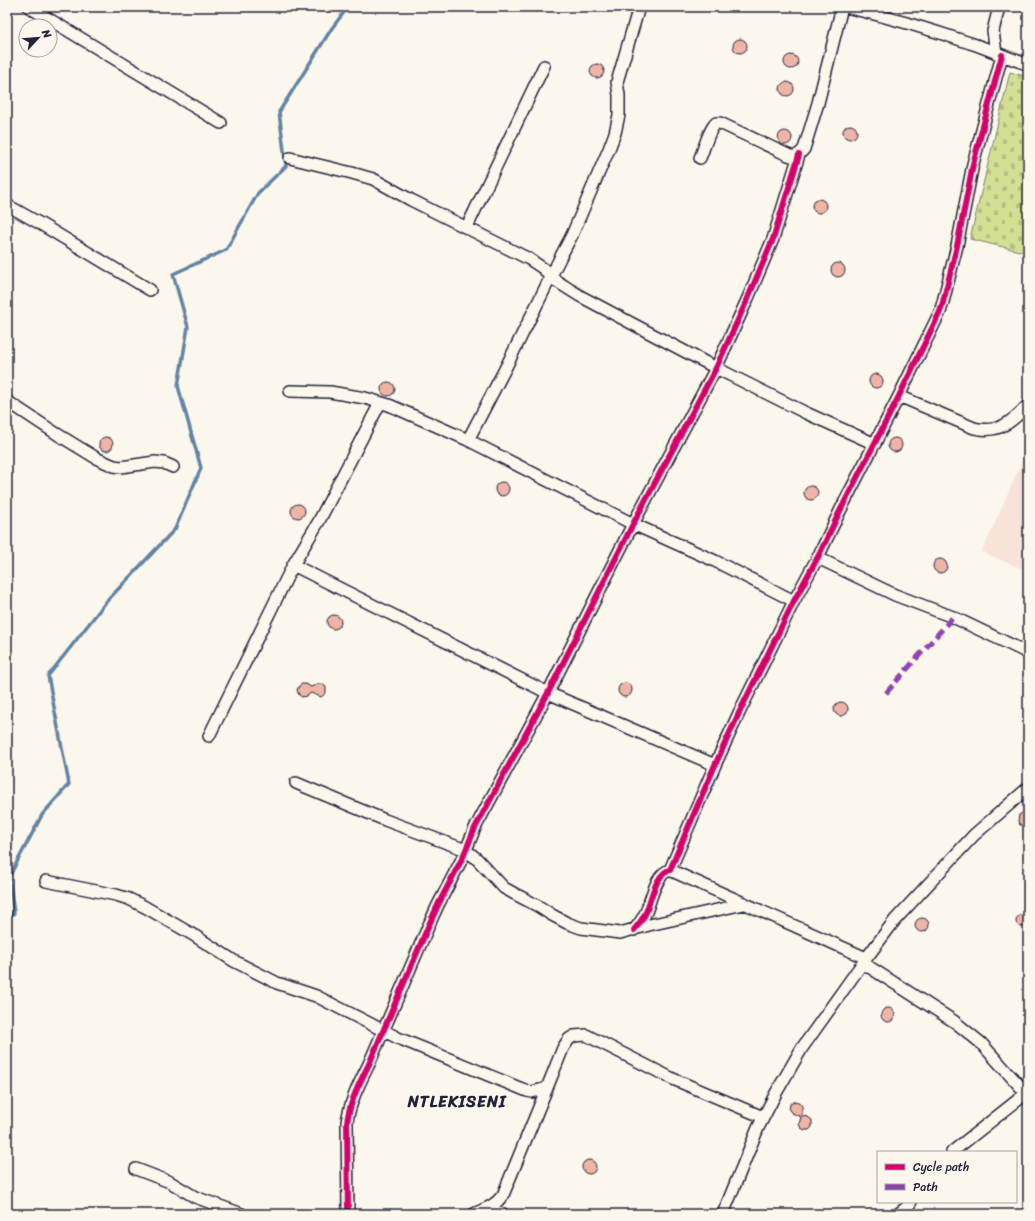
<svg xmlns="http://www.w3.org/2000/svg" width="1035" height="1221" font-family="Sriracha,sans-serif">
<defs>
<pattern id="cemetery-stones" width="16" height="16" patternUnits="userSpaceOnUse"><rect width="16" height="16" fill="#d3e094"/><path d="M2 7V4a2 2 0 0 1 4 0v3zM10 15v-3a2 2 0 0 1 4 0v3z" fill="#b5c080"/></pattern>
</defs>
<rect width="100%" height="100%" fill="#fbf7ec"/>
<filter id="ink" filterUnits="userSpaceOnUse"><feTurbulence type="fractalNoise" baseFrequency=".025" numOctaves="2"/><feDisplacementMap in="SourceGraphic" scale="8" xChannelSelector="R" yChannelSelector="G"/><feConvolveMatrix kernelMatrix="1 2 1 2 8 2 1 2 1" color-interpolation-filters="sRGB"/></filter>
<g filter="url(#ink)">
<path fill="#f7e3d8" d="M1028,448v123l-46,-19z"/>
<path fill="url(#cemetery-stones)" stroke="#7a8168" d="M1010,72l18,5v176l-58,-14z"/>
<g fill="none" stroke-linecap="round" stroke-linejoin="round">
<path stroke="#6283a5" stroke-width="3.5" d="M7,918l7,-5 -5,-36 33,-62 27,-31 -21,-108 58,-74 69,-73 26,-61 -23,-82 10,-59 -15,-53 53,-24 32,-57 28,-27 -7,-54 53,-84 16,-21"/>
</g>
<path fill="#eeb4a8" stroke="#22223b" d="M733 46a7 7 0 1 1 14 0a7 7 0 1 1-14 0Z
M784 62a7 7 0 1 1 14 0a7 7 0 1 1-14 0Z
M590 71a7 7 0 1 1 14 0a7 7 0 1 1-14 0Z
M780 89a7 7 0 1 1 14 0a7 7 0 1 1-14 0Z
M843 132a7 7 0 1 1 14 0a7 7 0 1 1-14 0Z
M778 138a7 7 0 1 1 14 0a7 7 0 1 1-14 0Z
M812 206a7 7 0 1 1 14 0a7 7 0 1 1-14 0Z
M831 270a7 7 0 1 1 14 0a7 7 0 1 1-14 0Z
M869 381a7 7 0 1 1 14 0a7 7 0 1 1-14 0Z
M381 389a7 7 0 1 1 14 0a7 7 0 1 1-14 0Z
M99 444a7 7 0 1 1 14 0a7 7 0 1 1-14 0Z
M888 445a7 7 0 1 1 14 0a7 7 0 1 1-14 0Z
M495 489a7 7 0 1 1 14 0a7 7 0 1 1-14 0Z
M804 493a7 7 0 1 1 14 0a7 7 0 1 1-14 0Z
M291 511a7 7 0 1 1 14 0a7 7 0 1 1-14 0Z
M933 566a7 7 0 1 1 14 0a7 7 0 1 1-14 0Z
M327 622a7 7 0 1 1 14 0a7 7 0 1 1-14 0Z
M618 690a7 7 0 1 1 14 0a7 7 0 1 1-14 0Z
M302,684h4l5,3 7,-3h4l4,3v6l-5,4 -10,-4 -4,3 -5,1 -3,-2 -2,-5 2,-4z
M834 709a7 7 0 1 1 14 0a7 7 0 1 1-14 0Z
M1028,812v14l-8,-1 -2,-4 1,-6 3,-2z
M1016 921a6 6 0 1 1 12 0a6 6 0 1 1-12 0Z
M915 925a7 7 0 1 1 14 0a7 7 0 1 1-14 0Z
M881 1015a7 7 0 1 1 14 0a7 7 0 1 1-14 0Z
M796,1101l4,2 2,3v10l6,1 4,3v7l-3,3h-4l-4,-2 -2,-4 2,-7 -9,-4 -3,-3 1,-6z
M582 1167a7 7 0 1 1 14 0a7 7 0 1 1-14 0Z"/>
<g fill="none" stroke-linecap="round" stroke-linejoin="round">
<g stroke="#22223b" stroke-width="14">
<path id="minor" d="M29,7l192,116
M846,7c42,10 83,22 124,36 20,6 38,16 58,21
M996,53l-3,-22 6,-24
M290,158l62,15 21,6 38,21 118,59 15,10 6,8 30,19 136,72 90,45 69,31
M700,158c4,-9 9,-29 16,-35h4l68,32c7,3 11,0 16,-6l14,-46 24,-96
M7,205l32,18 111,67
M467,227l77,-161
M290,391l40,1 35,6 24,7 79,35 165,84 82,37 79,40
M899,396l75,32c24,6 38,-6 54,-23
M7,401l50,33 41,25 16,7 7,1 34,-5 9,1 9,4
M468,440l38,-73 55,-111 11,-21 37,-86 6,-16 4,-18v-20l-2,-13 22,-75
M818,558l77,37 58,22 75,36
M293,565l255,128 167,72
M209,736l84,-171 26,-44 61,-118
M296,783l89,37 81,30 12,10 26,28 11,6 23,12 14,9 15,8 14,5 39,5 29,-8 95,-21
M670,870l196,88
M46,881l70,14 13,4 16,8 50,29 39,25 43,22 39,13 82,42 129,53 5,1 15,-4
M634,930c5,-6 9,-11 12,-18 5,-12 10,-39 24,-42l45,-105 24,-52 55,-112 25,-46 21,-44 59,-115 41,-84 3,-10 14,-56 16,-82 29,-109
M863,963l92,59 26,21 45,50 2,5
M952,1152l76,-60
M136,1169l34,13 25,15 47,17
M489,1207l14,7
M348,1214l-1,-92c3,-21 13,-40 22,-58l59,-137 10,-22 25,-48 12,-29 73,-135 85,-169 83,-156 32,-70 25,-59 26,-84
M474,1214c12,-6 20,-7 29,-19l46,-112 14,-35 6,-9 5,-3 12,-1 87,44 90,38
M723,1214l35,-86 18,-35 26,-45 57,-80 36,-48 79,-85 54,-47
M898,1214l9,-7 4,-5"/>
</g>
<use href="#minor" stroke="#fbf7ec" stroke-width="11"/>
<path stroke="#8e44ad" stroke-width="5" stroke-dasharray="10 5" stroke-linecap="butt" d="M886,693l67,-76"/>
<g stroke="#fbf7ec" stroke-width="8">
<path id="cycleway" d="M634,930c5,-6 9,-11 12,-18 5,-12 10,-39 24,-42l45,-105 24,-52 55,-112 25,-46 21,-44 59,-115 41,-84 3,-10 14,-56 16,-82 29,-109
M348,1214l-1,-92c3,-21 13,-40 22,-58l59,-137 10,-22 25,-48 12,-29 73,-135 85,-169 83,-156 32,-70 25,-59 26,-84"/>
</g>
<use href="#cycleway" stroke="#d6006c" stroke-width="6"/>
</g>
</g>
<g text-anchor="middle" stroke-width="3.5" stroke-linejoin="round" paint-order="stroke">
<g font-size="16" font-weight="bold" letter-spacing="1" fill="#22223b" stroke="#fbf7ec">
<text x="457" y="1107">NTLEKISENI</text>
</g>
</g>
<rect width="1035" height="1221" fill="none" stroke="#fbf7ec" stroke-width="24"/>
<rect x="12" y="12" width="1011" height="1197" fill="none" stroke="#22223b" stroke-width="1.5" filter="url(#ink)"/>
<rect x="877" y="1151" width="140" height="52" fill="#fbf7ec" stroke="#a4a2a5"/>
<rect x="885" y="1164" width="20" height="6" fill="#d6006c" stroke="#a4a2a5"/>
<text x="913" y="1171" font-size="12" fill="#22223b">Cycle path</text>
<rect x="885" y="1184" width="20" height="6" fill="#8e44ad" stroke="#a4a2a5"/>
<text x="913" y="1191" font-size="12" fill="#22223b">Path</text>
<g transform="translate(38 38) rotate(64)"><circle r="19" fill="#fbf7ec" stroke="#a4a2a5"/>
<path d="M0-3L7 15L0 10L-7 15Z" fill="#22223b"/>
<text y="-6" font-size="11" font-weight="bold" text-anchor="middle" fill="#22223b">N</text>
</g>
</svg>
